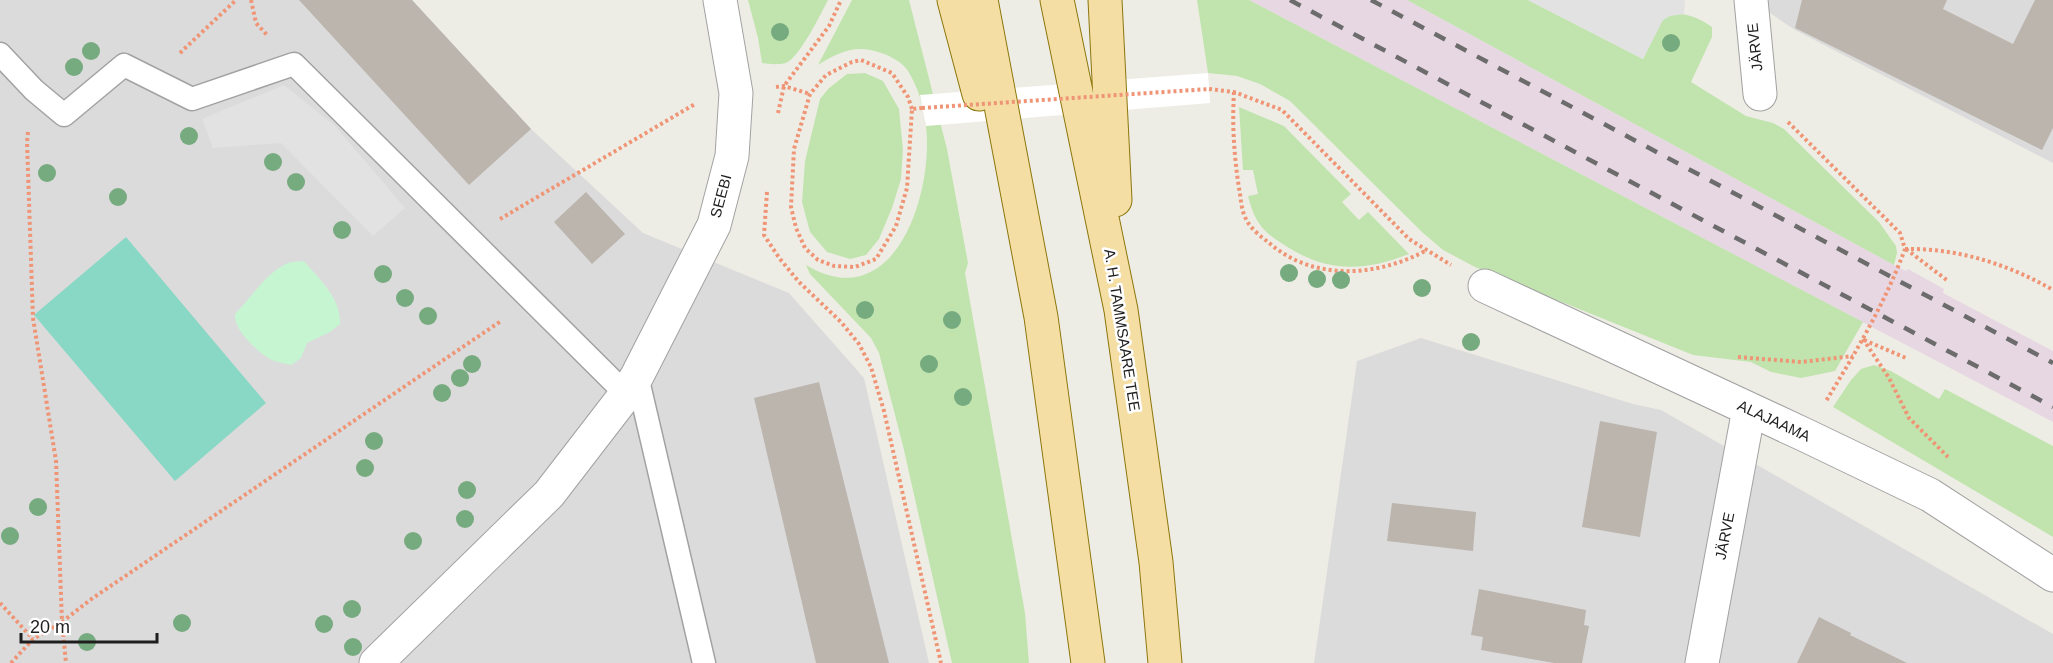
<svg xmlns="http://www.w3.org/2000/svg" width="2053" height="663" font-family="Arial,sans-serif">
<rect width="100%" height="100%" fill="#eeede5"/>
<path fill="#dcdbdb" d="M0,0h412l119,129 112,104 146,60 75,85 65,285h-929z
M1751,0h302v163l-258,-133z
M1421,338l212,66 28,6 392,224v29h-739l43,-302z"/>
<path fill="#e7d7e2" d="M1249,0h158l487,265 12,6 2,-2 36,20 -1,4 110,58v71z"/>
<path fill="#c1e4af" d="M748,0h80c-7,14 -29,58 -42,63 -8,2 -17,1 -24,0l-4,-25z
M852,0h57l38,149 21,114 -3,10 60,340 4,50h-77l-49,-217 -24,-93 -8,-15 -61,-64 -4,-9c88,53 128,-71 120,-139 -2,-19 -8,-39 -18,-55 -6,-10 -20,-16 -30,-19 -23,-8 -41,1 -60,13z
M1197,0h52l614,322 -28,49 -34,7 -30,-6 -20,-10 -58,-7 -218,-88 -32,-17 -20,-17 -133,-132 -30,-17 -23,-8 -29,-3z
M1407,0h121l115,59c6,-12 11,-29 20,-39 13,-13 37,-2 49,7v10l-21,45 55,34 27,7 11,6 95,93 17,24 1,7 -3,12z
M865,73l18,8 16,28 4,41 -2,29 -9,29 -13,31 -13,16 -16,4 -23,-7 -17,-20 -8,-30 3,-41 15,-62 9,-11 18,-14z
M1239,107l45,19 67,68 -9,8 17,18 9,-8 41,42c-43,17 -79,19 -120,-6 -25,-15 -34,-24 -41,-52l10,-2 -5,-24h-10z
M1874,365l17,6 48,28 6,-10 108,57v91l-220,-130 18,-27 10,-11z"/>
<path fill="#c5f5d1" d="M304,261c16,19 37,37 36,63l-10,8 -23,11 -6,15 -10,7c-7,-2 -17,-3 -23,-7 -12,-8 -35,-29 -33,-44 16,-16 30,-40 51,-50 5,-3 13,-2 18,-3z"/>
<path fill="#89d7c5" d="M126,237l140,166 -91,78 -141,-166z"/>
<path fill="#e2e2e2" d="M1528,0h157l-1,14 -14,2 -7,4 -20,39z
M284,85l51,41 70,82 -32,28 -92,-93 -68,5 -11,-29z"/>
<path fill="#fff" d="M1208,73l2,30 -284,23 -6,-31z"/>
<path fill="#bbb5ae" d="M299,0h113l119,129 -62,56z
M1802,0h145l-4,9 70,35 22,-44h18v128l-11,22 -247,-122z
M586,192l39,42 -33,30 -38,-42z
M819,382l70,281h-73l-62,-265z
M1600,421l57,11 -17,105 -58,-10z
M1392,503l84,9 -3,39 -86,-10z
M1479,589l107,21 -2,15 5,1 -7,37h-28l-73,-13 2,-13 -12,-2z
M1819,617l32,16 -1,2 57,28h-110z"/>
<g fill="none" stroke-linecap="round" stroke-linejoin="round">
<g stroke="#a2a2a2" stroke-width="25">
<path id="lane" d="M0,54l34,36 30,25 60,-50 68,34 102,-35 332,330
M637,376l67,287"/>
</g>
<g stroke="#a2a2a2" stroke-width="35">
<path id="street" d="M1751,0l9,94
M1485,286l320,149 125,60 123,80
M376,663l173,-169 77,-100 11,-18 77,-151 18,-69 4,-63 -16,-93
M1702,663l47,-254"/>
</g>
<g stroke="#8c760c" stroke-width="35">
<path id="primary" d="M954,0l25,94
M981,0l60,317 47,346
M1057,0l64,310 35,252 9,101
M1105,0l10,200"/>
</g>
<path stroke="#ef9576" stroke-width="4" stroke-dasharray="3 3" stroke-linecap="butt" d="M251,0l5,23 11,12
M180,53l56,-53
M776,87l8,-1 26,8
M1209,89l25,3 48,18 127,129 42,26
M1234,92c-2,32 0,64 5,96 2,10 2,22 7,31 4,9 14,17 22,23 45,40 109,35 159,8
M912,109l-4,-12 -16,-24 -31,-13 -9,2 -26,13 -16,19 -16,55 -3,58 5,21 9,20 13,12 16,6 21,1 21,-8 20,-33 11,-38 5,-79 10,-1
M778,113l6,-27 45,-60 12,-26
M1788,122l112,111 5,16c-20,54 -49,103 -79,152
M28,132l-1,10 6,176 23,143 6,161 4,41
M767,192l-3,43 16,24 19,23 42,40 18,22 12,23 13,44 57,252
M500,219l195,-115
M1905,249c52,-1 103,15 148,41
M1906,249l42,32
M1863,339l26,39 20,40 39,39
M1864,340l42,18
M1738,357l63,5 52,-6
M0,603l33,36
M11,663l22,-24 29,-17 28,-22 411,-279"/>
<use href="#lane" stroke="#fff" stroke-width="22"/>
<use href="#street" stroke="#fff" stroke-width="33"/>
<use href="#primary" stroke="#f4dea4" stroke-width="33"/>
<path stroke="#6c6c6c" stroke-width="4.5" stroke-dasharray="12 12" stroke-linecap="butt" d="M1290,0l763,407
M1371,0l682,363"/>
<path stroke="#ef9576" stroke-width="4" stroke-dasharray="3 3" stroke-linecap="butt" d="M922,108l287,-19"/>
</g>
<g fill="#76aa7f">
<circle cx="780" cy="32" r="9"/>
<circle cx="1671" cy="43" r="9"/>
<circle cx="91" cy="51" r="9"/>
<circle cx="74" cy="67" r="9"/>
<circle cx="189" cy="136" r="9"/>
<circle cx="273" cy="162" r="9"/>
<circle cx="47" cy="173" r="9"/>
<circle cx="296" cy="182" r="9"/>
<circle cx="118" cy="197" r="9"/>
<circle cx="342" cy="230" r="9"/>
<circle cx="1289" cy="273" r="9"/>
<circle cx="383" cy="274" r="9"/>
<circle cx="1317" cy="279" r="9"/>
<circle cx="1341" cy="280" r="9"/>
<circle cx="1422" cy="288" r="9"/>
<circle cx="405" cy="298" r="9"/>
<circle cx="865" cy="310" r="9"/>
<circle cx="428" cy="316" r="9"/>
<circle cx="952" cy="320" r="9"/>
<circle cx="1471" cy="342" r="9"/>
<circle cx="472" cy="364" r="9"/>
<circle cx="929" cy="364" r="9"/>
<circle cx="460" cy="378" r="9"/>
<circle cx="442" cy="393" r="9"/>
<circle cx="963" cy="397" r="9"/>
<circle cx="374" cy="441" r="9"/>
<circle cx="365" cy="468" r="9"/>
<circle cx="467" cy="490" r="9"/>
<circle cx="38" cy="507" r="9"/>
<circle cx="465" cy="519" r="9"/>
<circle cx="10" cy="536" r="9"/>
<circle cx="413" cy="541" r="9"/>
<circle cx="352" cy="609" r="9"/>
<circle cx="182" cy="623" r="9"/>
<circle cx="324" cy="624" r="9"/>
<circle cx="87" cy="642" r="9"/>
<circle cx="353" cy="647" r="9"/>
</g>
<g text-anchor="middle" stroke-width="5" stroke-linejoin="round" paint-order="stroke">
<g font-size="15" fill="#1e1e1e" stroke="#fff">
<text transform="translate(1755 47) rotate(-96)" y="5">JÄRVE</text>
<text transform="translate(721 196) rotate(-75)" y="5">SEEBI</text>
<text transform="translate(1122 330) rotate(81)" y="5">A. H. TAMMSAARE TEE</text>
<text transform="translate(1774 421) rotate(25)" y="5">ALAJAAMA</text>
<text transform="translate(1725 536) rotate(-79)" y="5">JÄRVE</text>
</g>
</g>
<path d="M21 633v9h136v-9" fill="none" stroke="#1e1e1e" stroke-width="3"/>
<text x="30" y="633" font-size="18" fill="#1e1e1e" stroke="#ffffff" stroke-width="4.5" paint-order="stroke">20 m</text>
</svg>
